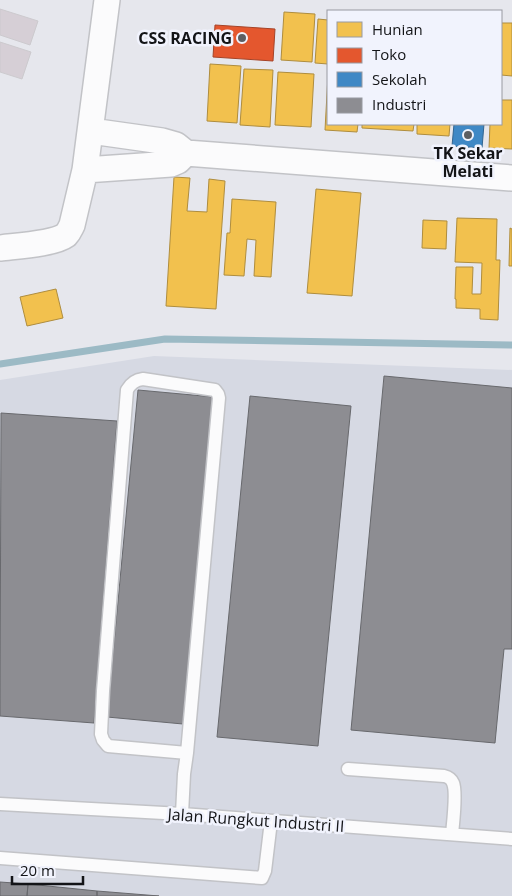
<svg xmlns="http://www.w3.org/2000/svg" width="512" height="896" font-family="'Open Sans',sans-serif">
<rect width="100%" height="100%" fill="#e6e7ed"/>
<path fill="#d6d9e3" d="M154,356l358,14v526h-512v-516z"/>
<path fill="#f2c14e" stroke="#af8d3e" d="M284,12l31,2 -3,48 -31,-2z
M318,19l10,1v44l-13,-1z
M501,23h11v53l-11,-1z
M210,64l31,2 -4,57 -30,-2z
M244,69l29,1 -3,57 -30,-2z
M278,72l36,2 -3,53 -36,-2z
M328,75v49h30l-1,8 -32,-2z
M501,100h11v49l-23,-1 1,-24h11z
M362,124h52l-1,7 -51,-3z
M417,124h33l-1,12 -32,-2z
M174,177l16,1 -3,33 20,1 2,-33 16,2 -9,128 -50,-3z
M316,189l45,4 -9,103 -45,-3z
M232,199l44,3 -5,75 -17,-1 2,-36 -9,-1 -3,37 -20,-1 3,-42h3z
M457,218l40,1 -1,41h4l-2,60 -18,-1v-10l-24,-1v-9h-1l1,-32h17l-1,27h9l1,-31 -27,-1z
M423,220l24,1 -1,28 -24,-1z
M510,228l2,1v37h-3z
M56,289l7,29 -36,8 -7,-29z"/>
<path fill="#e4572e" stroke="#a54327" d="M215,25l60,4 -2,32 -60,-4z"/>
<path fill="#3f88c5" stroke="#326591" d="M454,124h30l-2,24 -30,-2z"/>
<path fill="#8d8d92" stroke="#68696d" d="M384,376l128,12v261h-8l-9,94 -144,-13z
M138,390l76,7 -31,327 -76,-7z
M250,396l101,10 -33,340 -101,-9z
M1,413l116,8 -23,302 -94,-7z
M0,882l28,2 -1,12h-27z
M28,884l69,7v5h-70z
M97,891l62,5h-62z"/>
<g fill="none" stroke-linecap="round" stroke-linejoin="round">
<path stroke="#9cbac5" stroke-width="7" d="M0,364l165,-25 347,6"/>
</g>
<path fill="#d6cfd6" stroke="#cccace" d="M0,9l38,12 -8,24 -30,-10z
M0,42l31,10 -9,27 -22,-7z"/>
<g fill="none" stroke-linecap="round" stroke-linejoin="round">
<g stroke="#c2c3c7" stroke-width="15">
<path id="lane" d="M348,769l96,7c4,1 7,2 9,7 4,9 0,40 -1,51
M0,804l182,10 330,25
M182,814l2,-40 3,-21 32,-355 -1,-4 -3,-4 -72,-11c-8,1 -12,4 -16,11l-24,301 -2,43 2,6 5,6 79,7
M0,858l262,20 3,-7 6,-50"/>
</g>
<g stroke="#c2c3c7" stroke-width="28">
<path id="street" d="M91,131l71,10 14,4 10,8 326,25
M85,170l86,-6 7,-3 8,-8
M0,248c15,-2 54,-4 66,-13 3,-3 4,-6 6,-10l13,-55 22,-170"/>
</g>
<use href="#lane" stroke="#fbfbfc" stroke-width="12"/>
<use href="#street" stroke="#fbfbfc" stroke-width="25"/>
</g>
<g fill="#5d5e62" stroke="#f1f3fd" stroke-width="2">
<circle cx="242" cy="38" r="5"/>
<circle cx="468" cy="135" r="5"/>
</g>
<g text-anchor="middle" stroke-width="5" stroke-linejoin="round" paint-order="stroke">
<g font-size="16" font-weight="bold" fill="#131417" stroke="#f1f3fd" text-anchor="end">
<text x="232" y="44">CSS RACING</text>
<text x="468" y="159" text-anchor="middle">TK Sekar<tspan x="468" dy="18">Melati</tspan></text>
</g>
<g font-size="16" fill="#131417" stroke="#f1f3fd">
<text transform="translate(256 820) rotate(4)" y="6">Jalan Rungkut Industri II</text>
</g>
</g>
<rect x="327" y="10" width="175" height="115" fill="#f1f3fd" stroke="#989aa1"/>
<rect x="337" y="22" width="25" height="15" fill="#f2c14e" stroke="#989aa1"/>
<text x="372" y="35" font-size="15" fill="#131417">Hunian</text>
<rect x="337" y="48" width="25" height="15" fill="#e4572e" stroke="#989aa1"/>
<text x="372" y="60" font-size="15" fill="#131417">Toko</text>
<rect x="337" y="72" width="25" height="15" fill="#3f88c5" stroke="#989aa1"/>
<text x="372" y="85" font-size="15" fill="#131417">Sekolah</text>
<rect x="337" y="98" width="25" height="15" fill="#8d8d92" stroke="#989aa1"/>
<text x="372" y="110" font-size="15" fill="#131417">Industri</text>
<path d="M12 876v8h71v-8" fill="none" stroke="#131417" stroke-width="2.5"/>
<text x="20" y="876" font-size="15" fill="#131417" stroke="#f1f3fd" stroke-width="4" paint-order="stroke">20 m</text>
</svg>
